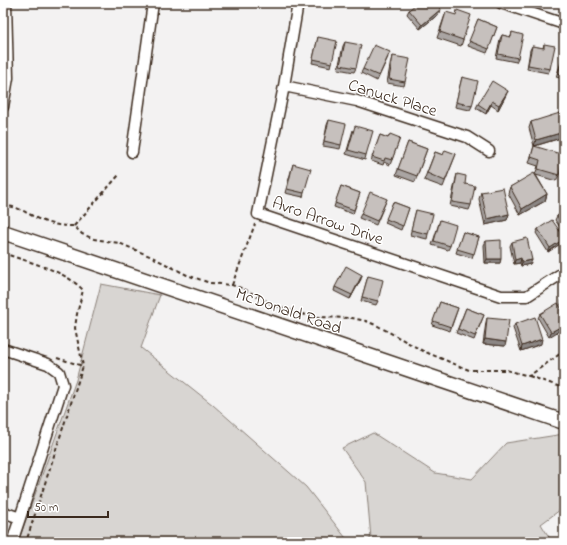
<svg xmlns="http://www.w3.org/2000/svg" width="567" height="545" font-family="'Indie Flower',sans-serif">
<rect width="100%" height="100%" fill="#f3f2f2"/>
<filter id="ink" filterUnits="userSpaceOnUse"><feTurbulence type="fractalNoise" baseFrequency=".025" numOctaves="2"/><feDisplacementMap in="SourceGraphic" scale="8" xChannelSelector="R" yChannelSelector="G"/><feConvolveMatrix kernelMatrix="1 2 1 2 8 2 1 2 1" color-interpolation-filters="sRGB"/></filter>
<g filter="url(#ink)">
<path fill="#d8d5d2" stroke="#8a8078" d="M101,284l59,11 -19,53 72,57 93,82 43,55h-331l58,-162z
M373,433l62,40 37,6 34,-36 58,-9v73l-23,17 11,18h-188l7,-4 -5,-56 -24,-34z"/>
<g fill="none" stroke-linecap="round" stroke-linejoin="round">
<g stroke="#3b2a1e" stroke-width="13">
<path id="street" d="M298,3l-14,83 -26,128 243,82h26l37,-24
M501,3l63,21
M284,86l73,15 110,36 22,14
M3,107l5,-29 -2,-75
M132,152l21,-149
M3,349l45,15 11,8 4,13 -43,133 -8,24
M3,512l17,6"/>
</g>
<g stroke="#3b2a1e" stroke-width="17">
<path id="secondary" d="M3,232l561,190"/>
</g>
<path stroke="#3b2a1e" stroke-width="2" stroke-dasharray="4 3" stroke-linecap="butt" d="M3,207c14,-3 25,8 38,13 11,5 21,6 33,6l8,8 12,5 25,4 33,14 35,18 23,8 22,2 12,4 28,15 26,9 16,4 38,1 14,3 12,5 45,25 46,19h37l23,6 35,-25
M74,226l45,-51
M3,253c27,10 60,16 80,37l-6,24 -2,14 8,38 -57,176
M232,285l23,-61
M57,358l26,8
M529,376l35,12"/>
<use href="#street" stroke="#fff" stroke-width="10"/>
<use href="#secondary" stroke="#fff" stroke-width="14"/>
</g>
<path fill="#aaa5a3" stroke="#3b2a1e" d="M409,10l31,3 -20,16 -13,-15z
M446,12l17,28 -2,6 -24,-8z
M478,19l19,8 -10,26 -19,-7z
M512,32l6,26 -2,4 -20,-4 4,-19 2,-4 9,2z
M318,37l14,26 -1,4 -19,-4z
M345,42l11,26 -2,4 -16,-3 5,-23z
M544,44l6,25 -2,4 -21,-4 3,-19 2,-4 11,2z
M564,54v25l-8,-2z
M393,56l12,26 -1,4 -17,-3 4,-23z
M388,57l-11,24 -16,-8 2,-4z
M462,77l10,29 -2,4 -15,-3z
M506,95l-8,15 -7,-5 -5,9 -10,-6 2,-4z
M564,116v21l-29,9 24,29 -3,6 -20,-6 11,19 -2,7 -25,14 -12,-22 2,-6 25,-12 3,-9 -9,-3 5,-17 -5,-18 2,-6z
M329,120l12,25 -1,4 -17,-3 4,-21z
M353,130l13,25 -1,5 -19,-6z
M380,135l8,3h12l-10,27 -6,-3 -1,3 -12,-4z
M408,142l19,7 -12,33 -19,-7z
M435,152l8,3 13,-1 -13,33 -19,-7z
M293,164l11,29 -1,4 -18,-4z
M457,174l8,10 6,21 -2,5 -19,-4 6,-28z
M341,186l19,7 -7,21 -19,-7z
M481,192l28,22 -2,6 -22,5 -6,-26z
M387,199l-11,26 -17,-7 2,-4z
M393,202l16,6 -8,22 -16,-7z
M416,210l12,24 -1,5 -17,-4z
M564,211v22l-9,-13 2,-4z
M440,220l10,26 -2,4 -16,-5z
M538,229l25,13 -15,10 -12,-19z
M463,232l16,5 -7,21 -16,-5z
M486,241l14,22h-15l-1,-18z
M512,242l20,18 -2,4 -9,2 -1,-3 -6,1 -4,-18z
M368,276l10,25 -2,4 -15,-4z
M361,279l-11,20 -16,-8 1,-4z
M564,299v11l-3,-5 1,-5z
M440,302l18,6 -8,23 -18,-6z
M466,308l18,7 -10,25 -18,-7z
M564,313l-15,24 -11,-19 2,-4z
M487,318l18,28 -22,-2 3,-22z
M515,324l26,20 -20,7 -8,-23z"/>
<path fill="#8b8684" stroke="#3b2a1e" d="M441,9l-1,4 -20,16 2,-4z
M508,91l-2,4 -8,15 1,-5z
M492,101l-1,4 -5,9 1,-4z
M564,132v5l-30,9 2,-6z
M547,194l-2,7 -25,14 2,-6z
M509,214l-2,6 -22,5 2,-6z
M564,239l-1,3 -15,10 2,-4z
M521,258l-1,5 -6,1 1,-4z
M487,259h14l-1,4h-15z
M532,260l-2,4 -9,2 1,-4z
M362,275l-1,4 -11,20z
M564,325v3l-15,9 2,-5z
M485,339l21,3 -1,4 -22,-2z
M542,339l-1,5 -20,7 1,-5z"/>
<path fill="#c6c0bd" stroke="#3b2a1e" d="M417,3h19l5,6 -19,16 -13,-15z
M457,10l14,5 -8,25 -23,-8 6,-20 10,3z
M478,19l19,8 -8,22 -20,-8z
M512,32l11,3 -5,23 -20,-4 4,-19 9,2z
M318,37l19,4 -5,22 -19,-4z
M345,42l16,3 -5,23 -16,-3z
M544,44l11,2 -5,23 -22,-4 4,-19 12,2z
M374,45l16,7 -11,24 -16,-7z
M564,54v21l-6,-2z
M393,56l17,3 -5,23 -16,-3z
M462,77l16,4 -6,25 -16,-4z
M492,81l16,10 -9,14 -7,-4 -5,9 -9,-6z
M563,112l1,4v16l-28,8 -5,-18z
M329,120l17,4 -5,21 -17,-4z
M355,126l18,5 -7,24 -18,-5z
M390,134l10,4 -8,22 -7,-2 -1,3 -12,-4 8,-22 8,3z
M408,142l19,7 -10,27 -19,-7z
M534,146l30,9v2l-5,18 -21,-6 2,-9 -9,-3z
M445,150l11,4 -11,27 -18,-8 8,-21 8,3z
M293,164l18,5 -7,24 -17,-4z
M534,173l13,21 -25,15 -12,-22z
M457,174l9,2 -1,8 10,2 -4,19 -19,-3z
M341,186l19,7 -6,17 -19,-7z
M503,188l6,26 -22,5 -6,-27z
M370,192l17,7 -10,22 -16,-7z
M393,202l16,6 -6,18 -17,-7z
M416,210l17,4 -5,20 -17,-4z
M564,211v15l-7,-10z
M440,220l16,5 -6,21 -16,-5z
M552,220l12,17v2l-14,9 -12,-19z
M463,232l16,5 -5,17 -17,-5z
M527,238l5,22 -10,2 -1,-4 -6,2 -3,-18z
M501,240v19h-14l-1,-18z
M346,266l16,9 -10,20 -17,-8z
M368,276l15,4 -5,21 -16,-4z
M440,302l18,6 -7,19 -18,-6z
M558,303l6,10v12l-13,7 -11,-18z
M466,308l18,7 -9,21 -17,-7z
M535,317l7,22 -20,7 -7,-22z
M487,318l22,2 -3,22 -21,-3z"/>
</g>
<g text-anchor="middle" stroke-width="3" stroke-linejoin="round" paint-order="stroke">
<g font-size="17" fill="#3b2a1e" stroke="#fff">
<text transform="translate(393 97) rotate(17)" y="6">Canuck Place</text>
<text transform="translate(328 220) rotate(19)" y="6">Avro Arrow Drive</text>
<text transform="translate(289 310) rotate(19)" y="6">McDonald Road</text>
</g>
</g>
<rect width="567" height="545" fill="none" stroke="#fff" stroke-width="16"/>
<rect x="8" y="8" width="551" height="529" fill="none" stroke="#3b2a1e" stroke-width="1.5" filter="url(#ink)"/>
<path d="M28 511v6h80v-6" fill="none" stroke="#3b2a1e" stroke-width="2"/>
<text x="34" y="511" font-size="12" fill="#3b2a1e" stroke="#ffffff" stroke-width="3" paint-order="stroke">50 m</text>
</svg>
